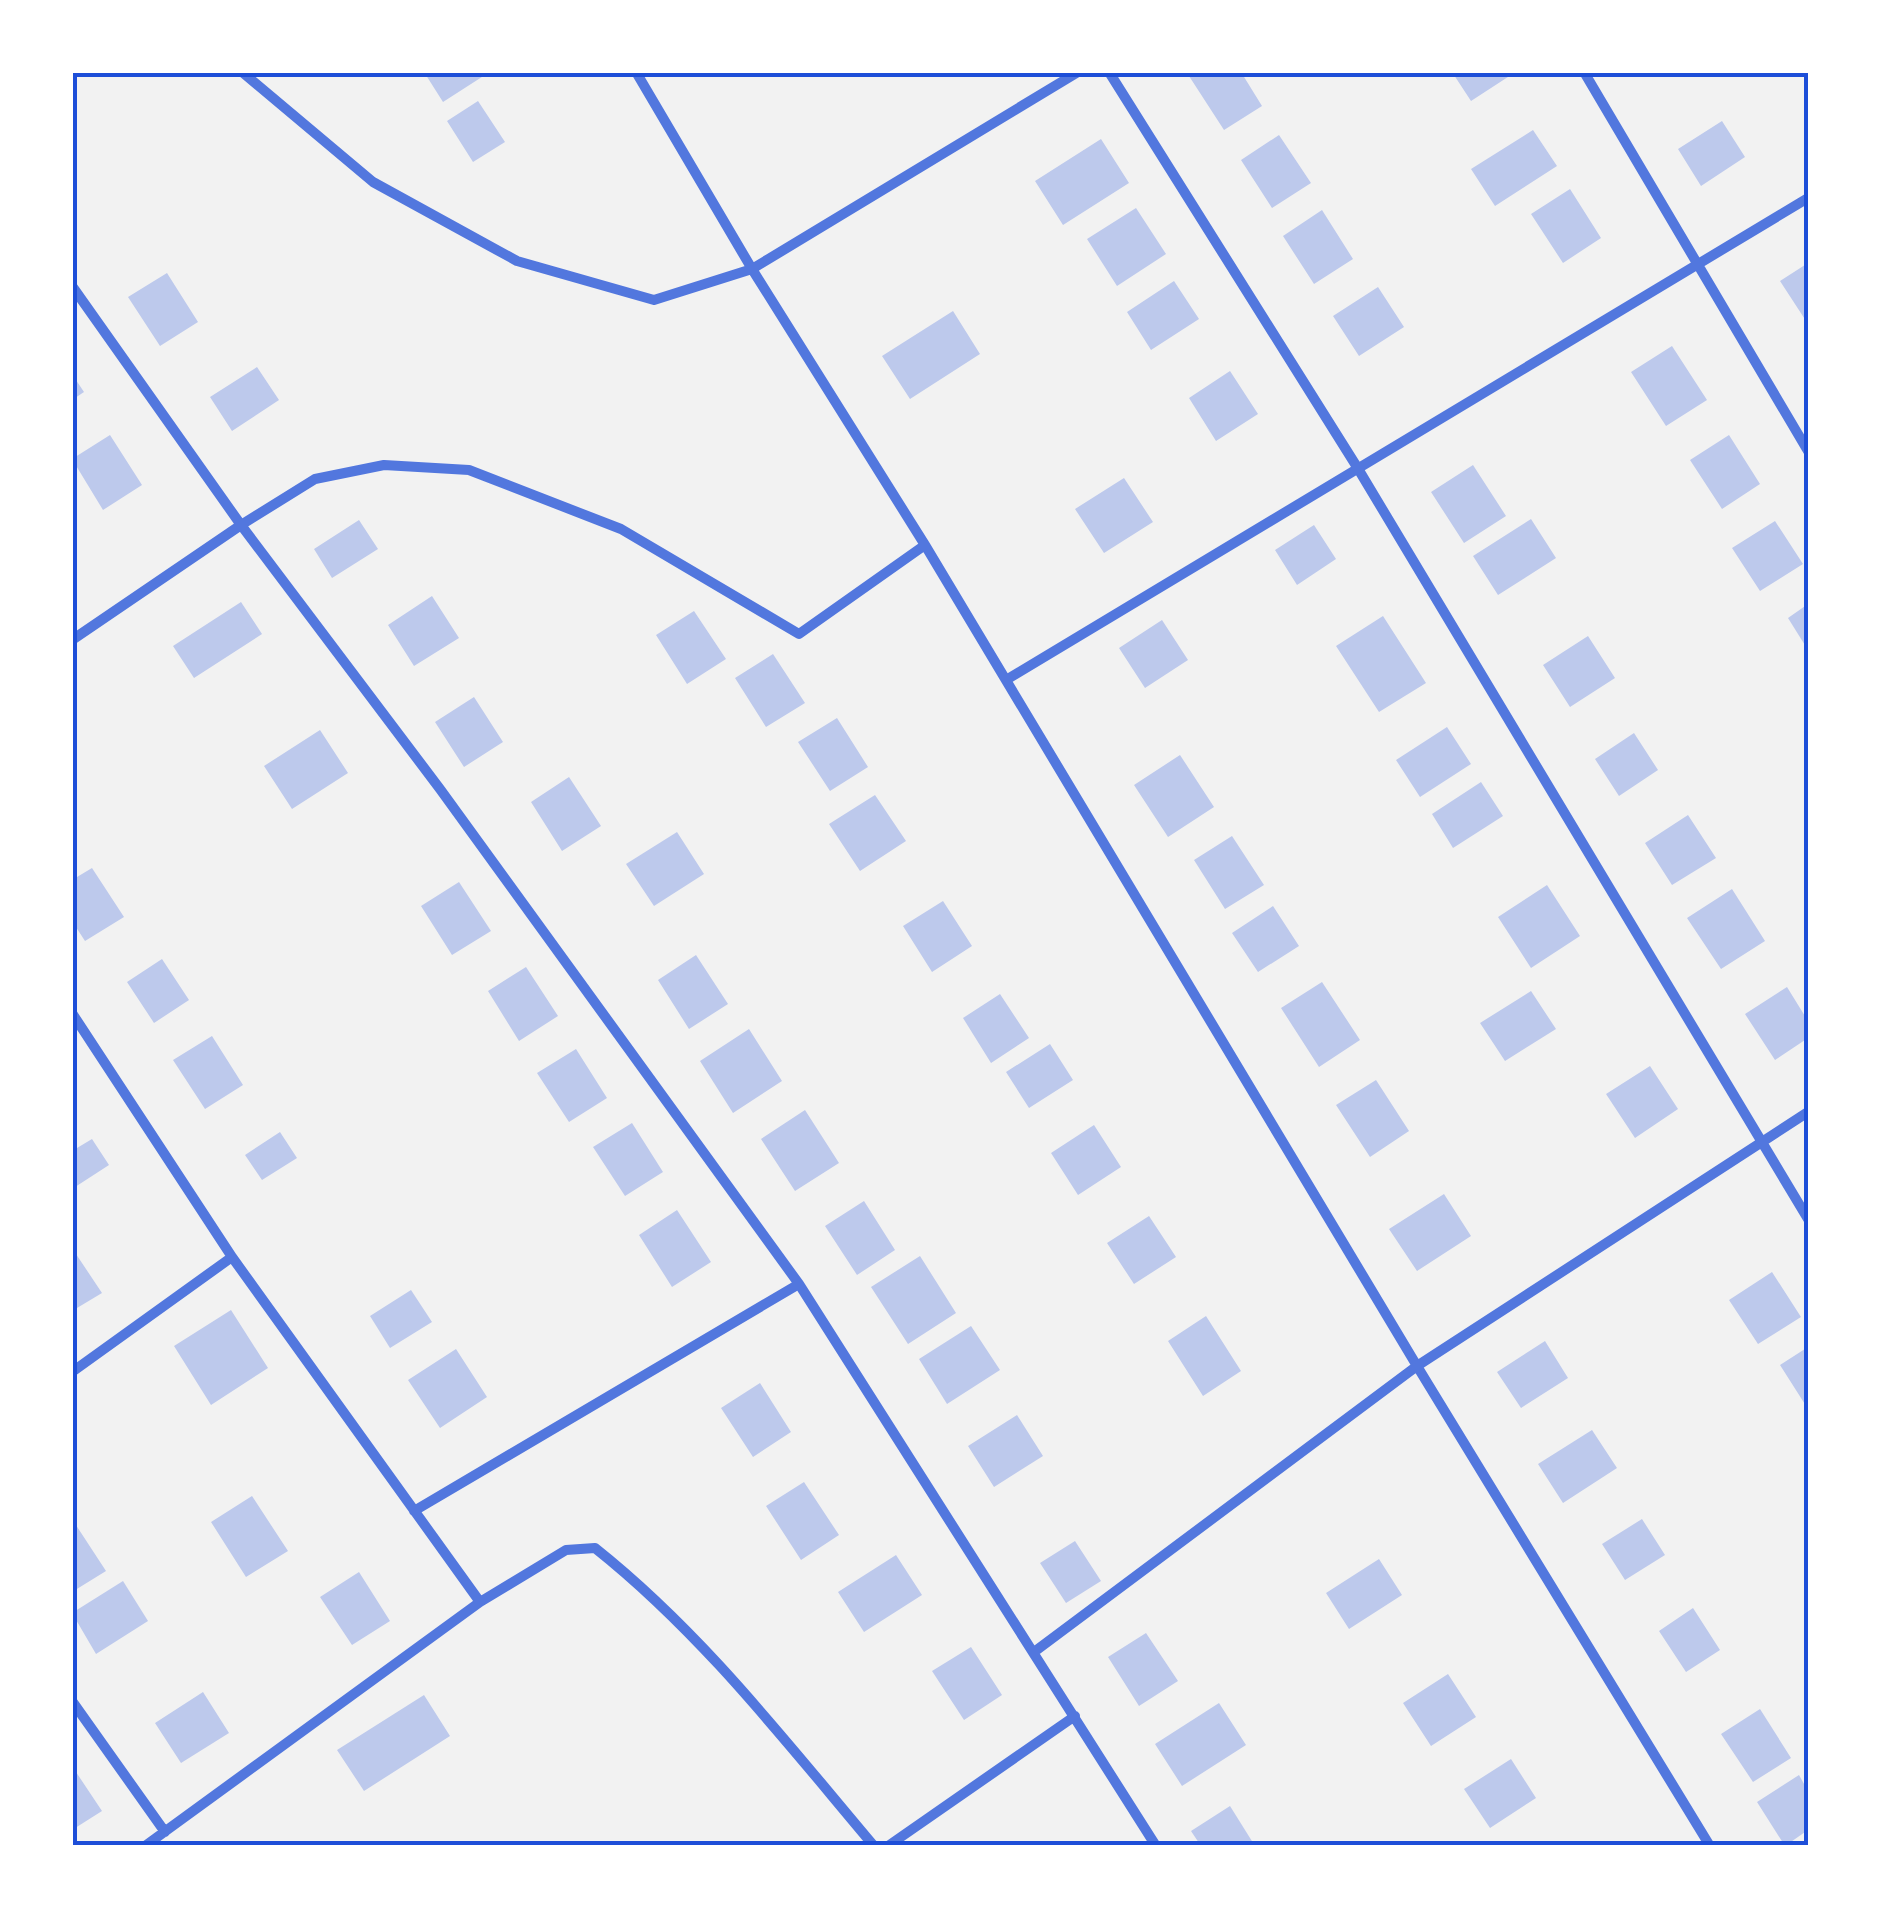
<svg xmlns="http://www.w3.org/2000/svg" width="1881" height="1918" font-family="Georgia,serif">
<rect width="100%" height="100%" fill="#f2f2f2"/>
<path fill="#bdc9ec" d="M424,72h59l2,3 -42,27z
M1195,72h46l21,34 -38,24 -35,-54z
M1452,72h57l2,3 -40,26z
M478,101l27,41 -32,20 -26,-41z
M1722,121l23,36 -44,29 -23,-37z
M1533,130l24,36 -62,40 -24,-37z
M1279,135l32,48 -39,25 -31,-48z
M1101,139l28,44 -66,42 -28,-44z
M1570,189l31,49 -38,25 -32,-49z
M1136,208l30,46 -49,32 -30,-47z
M1322,210l31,49 -39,25 -31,-48z
M1808,263v61l-28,-43z
M167,273l31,49 -38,24 -32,-49z
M1174,281l25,38 -48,31 -24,-38z
M1378,287l26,40 -45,29 -26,-40z
M953,311l27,43 -70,45 -28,-43z
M1672,346l35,54 -41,26 -35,-54z
M257,367l22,33 -47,31 -22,-34z
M1230,371l28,43 -42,27 -27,-43z
M72,374l12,18 -12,8z
M110,435l32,50 -39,25 -31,-51z
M1729,435l31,49 -38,25 -32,-49z
M1473,465l33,51 -42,27 -33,-51z
M1124,478l29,44 -49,31 -29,-44z
M1531,519l25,39 -58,37 -25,-39z
M359,520l19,29 -46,29 -18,-29z
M1775,521l28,43 -43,27 -28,-43z
M1314,525l22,34 -39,26 -22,-35z
M432,596l27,42 -45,28 -26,-41z
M241,602l21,32 -68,44 -21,-32z
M1808,604v46l-20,-32z
M694,611l32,48 -39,25 -31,-49z
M1383,616l43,67 -47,29 -43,-66z
M1162,620l26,40 -43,28 -26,-40z
M1588,636l27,42 -45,29 -27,-42z
M773,654l32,49 -39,24 -31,-49z
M474,697l29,45 -39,25 -29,-45z
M837,718l31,49 -38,24 -32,-49z
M1447,727l24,37 -51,33 -24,-37z
M320,730l28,43 -56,36 -28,-43z
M1634,733l24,37 -39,26 -24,-37z
M1180,755l34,52 -46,30 -34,-52z
M569,777l32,49 -39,25 -31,-49z
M1481,782l22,34 -50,32 -21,-34z
M875,795l31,46 -46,30 -31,-47z
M1688,815l28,43 -44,27 -27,-42z
M677,832l27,42 -50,32 -28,-42z
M1232,836l32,49 -39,24 -31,-49z
M92,868l32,49 -39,24 -13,-20v-41z
M459,882l32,49 -39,24 -31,-49z
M1547,885l33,51 -49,32 -33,-51z
M1732,889l33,52 -44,28 -34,-51z
M943,901l29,45 -40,26 -29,-46z
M1273,906l26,40 -41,26 -26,-39z
M696,955l32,49 -39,25 -31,-49z
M162,959l27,41 -35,23 -27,-41z
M526,967l32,49 -39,25 -31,-50z
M1322,982l38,58 -41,27 -38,-59z
M1787,987l21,34v17l-33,22 -30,-46z
M1531,991l25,38 -51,32 -25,-38z
M1000,994l29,44 -38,25 -28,-45z
M749,1029l33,52 -49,32 -33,-52z
M212,1036l31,49 -38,24 -32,-49z
M1050,1044l23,36 -44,28 -23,-36z
M576,1049l31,49 -38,24 -32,-49z
M1650,1066l28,43 -43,29 -29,-44z
M1376,1080l33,51 -39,26 -34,-52z
M805,1110l34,53 -44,28 -34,-52z
M632,1123l31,49 -38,24 -32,-49z
M1094,1125l27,42 -43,28 -27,-42z
M280,1132l17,26 -35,22 -17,-25z
M92,1139l17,26 -37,24v-38z
M1444,1194l27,42 -54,35 -28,-42z
M864,1201l31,49 -38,25 -32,-49z
M677,1210l34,52 -39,25 -33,-52z
M1149,1216l27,41 -42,27 -27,-41z
M72,1248l30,45 -30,18z
M920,1256l36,57 -48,31 -37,-57z
M1772,1272l29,45 -43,27 -29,-44z
M411,1290l21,32 -42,26 -20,-32z
M231,1310l37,58 -57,37 -37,-59z
M1206,1316l35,55 -38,25 -35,-55z
M971,1326l29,44 -53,34 -28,-45z
M1545,1341l23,37 -47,30 -24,-36z
M1808,1347v62l-28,-44z
M456,1349l31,48 -47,31 -32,-48z
M760,1383l31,49 -38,25 -32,-49z
M1017,1415l26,41 -49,31 -26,-41z
M1592,1430l25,38 -54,35 -25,-39z
M804,1482l35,53 -38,25 -35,-54z
M252,1496l36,55 -42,26 -35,-55z
M72,1519l34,52 -34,21z
M1642,1519l23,36 -40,25 -23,-36z
M1075,1541l26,40 -35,22 -26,-40z
M896,1555l26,40 -58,37 -26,-40z
M1379,1559l23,36 -53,34 -23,-36z
M359,1572l31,49 -38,24 -32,-48z
M123,1581l25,40 -52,33 -24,-41z
M1693,1608l27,42 -34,22 -27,-41z
M1146,1633l32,48 -39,25 -31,-49z
M971,1647l31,48 -38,25 -32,-49z
M1448,1674l28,43 -45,29 -28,-43z
M203,1692l26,41 -48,30 -26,-40z
M424,1695l26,41 -86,55 -27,-41z
M1219,1703l27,42 -64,41 -27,-42z
M1760,1709l31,49 -38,24 -32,-48z
M1511,1759l25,39 -46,30 -26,-39z
M72,1766l30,45 -30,19z
M1799,1775l9,16v39l-23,16 -28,-44z
M1230,1806l25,40h-54l-10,-15z"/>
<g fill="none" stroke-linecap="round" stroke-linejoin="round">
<path stroke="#5277de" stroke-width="10" d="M242,72l131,110 144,79 137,39 98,-31 326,-197
M636,72l116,197 173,276 492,821 293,480
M1109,72l248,395 451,752
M1584,72l224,379
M72,286l169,239 199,264 359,495 357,562
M72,640l169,-115 74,-46 69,-14 85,5 152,59 178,105 126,-89
M1006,680l802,-482
M72,1013l160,244 248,345
M72,1372l160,-115
M414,1511l385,-227
M1034,1652l383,-286 391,-254
M72,1701l93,131
M145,1846l335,-244 86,-52 29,-2c107,85 191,194 279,298
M888,1846l187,-130"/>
</g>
<rect width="1881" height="1918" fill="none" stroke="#ffffff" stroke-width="150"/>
<rect x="75" y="75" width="1731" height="1768" fill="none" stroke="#1d4ed8" stroke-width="4"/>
</svg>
